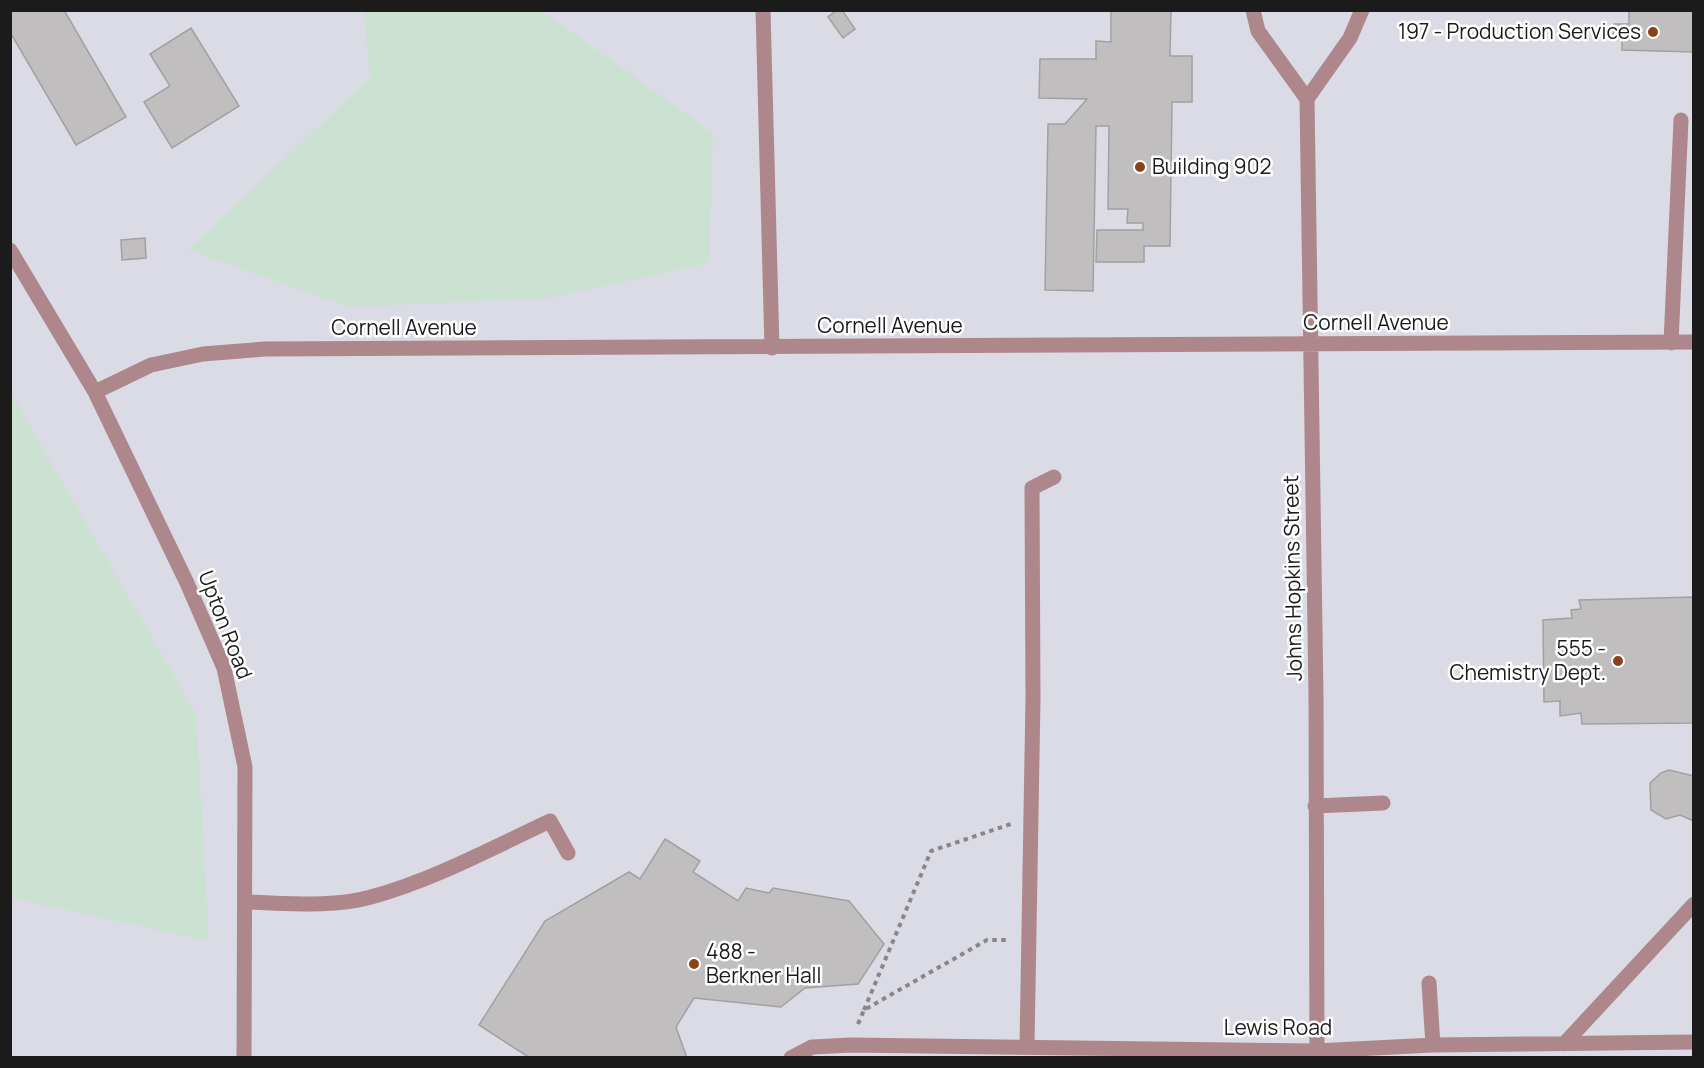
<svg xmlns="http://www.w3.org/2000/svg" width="1704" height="1068" font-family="Manrope,sans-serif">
<rect width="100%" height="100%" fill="#e8e8e9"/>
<path fill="#dadbe4" d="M11,11h1682v1046h-1682z"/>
<path fill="#cbe1d1" d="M364,11h178l171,122 -4,130 -159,35 -200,9 -162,-57 182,-172z
M10,391l186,323 13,227 -198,-43z"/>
<path fill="#c0bebe" stroke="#a2a0a0" stroke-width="1.5" d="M10,10h54l62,107 -50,28 -66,-113z
M837,10h5l13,19 -12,9 -15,-21z
M1111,10h60l-1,46h22v46h-20l-2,144h-26v16h-48l1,-32h46v-7h-16l1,-14h-20l1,-83h-13l-3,165 -48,-1 3,-166h17l22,-25 -48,-1 1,-39h56v-18l15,1z
M1629,10h65v42l-72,-2v-11l-9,1 1,-16h15z
M191,28l48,78 -67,42 -28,-46 26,-16 -20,-32z
M145,238l1,20 -24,2 -1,-20z
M1694,597v126l-112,1 -1,-11 -21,3v-15l-16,1 -1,-82 29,-2 -1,-8 10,-1 -2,-9z
M1669,770l25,6v45l-14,-6 -14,4 -15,-9 -1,-27 11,-10z
M665,839l35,22 -7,11 45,29 8,-13 23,5 4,-5 76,13 35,43 -26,40 -53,4 -24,19 -87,-9 -18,29 11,31h-157l-51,-33 66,-104 84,-49 11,7z"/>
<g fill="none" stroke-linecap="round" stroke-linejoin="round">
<path stroke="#878787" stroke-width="4" stroke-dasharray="4.5 4.5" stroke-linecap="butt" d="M864,1010l67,-159 80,-27
M858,1024l6,-14 123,-70h21"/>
<path stroke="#ad878b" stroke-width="15" d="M763,10l9,338
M1253,10l5,21 49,68 9,597 1,362
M1307,99l43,-61 12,-28
M10,250l85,142 92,191 37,85 21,99 -1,291
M1671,343l10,-223
M95,392l56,-27 52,-11 62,-5 1429,-7
M1315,806l68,-3
M247,902c40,1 85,6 124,-5 62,-17 121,-49 179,-76l18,32
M1429,983l4,62
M1564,1044l130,-140
M1027,1046l6,-348 -1,-210 22,-11
M791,1058l21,-11 39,-2 465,6 117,-6 261,-3"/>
</g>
<g fill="#88431a" stroke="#fff" stroke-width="2">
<circle cx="1653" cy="32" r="6"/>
<circle cx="1140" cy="167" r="6"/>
<circle cx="1618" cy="661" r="6"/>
<circle cx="694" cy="964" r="6"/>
</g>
<g text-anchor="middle" stroke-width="5" stroke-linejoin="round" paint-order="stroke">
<g font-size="21" fill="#1b1b1b" stroke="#fff" text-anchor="end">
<text x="1641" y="39">197 - Production Services</text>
<text x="1152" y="174" text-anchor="start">Building 902</text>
<text x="1606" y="656">555 -<tspan x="1606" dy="24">Chemistry Dept.</tspan></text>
<text x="706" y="959" text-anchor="start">488 -<tspan x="706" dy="24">Berkner Hall</tspan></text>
</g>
<g font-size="21" fill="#1b1b1b" stroke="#fff">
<text x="1376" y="330">Cornell Avenue</text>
<text x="890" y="333">Cornell Avenue</text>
<text x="404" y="335">Cornell Avenue</text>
<text transform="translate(1293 578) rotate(-91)" y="7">Johns Hopkins Street</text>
<text transform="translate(225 625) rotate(69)" y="7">Upton Road</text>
<text x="1278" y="1035">Lewis Road</text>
</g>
</g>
<rect width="1704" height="1068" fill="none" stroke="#1b1b1b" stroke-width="24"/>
</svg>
